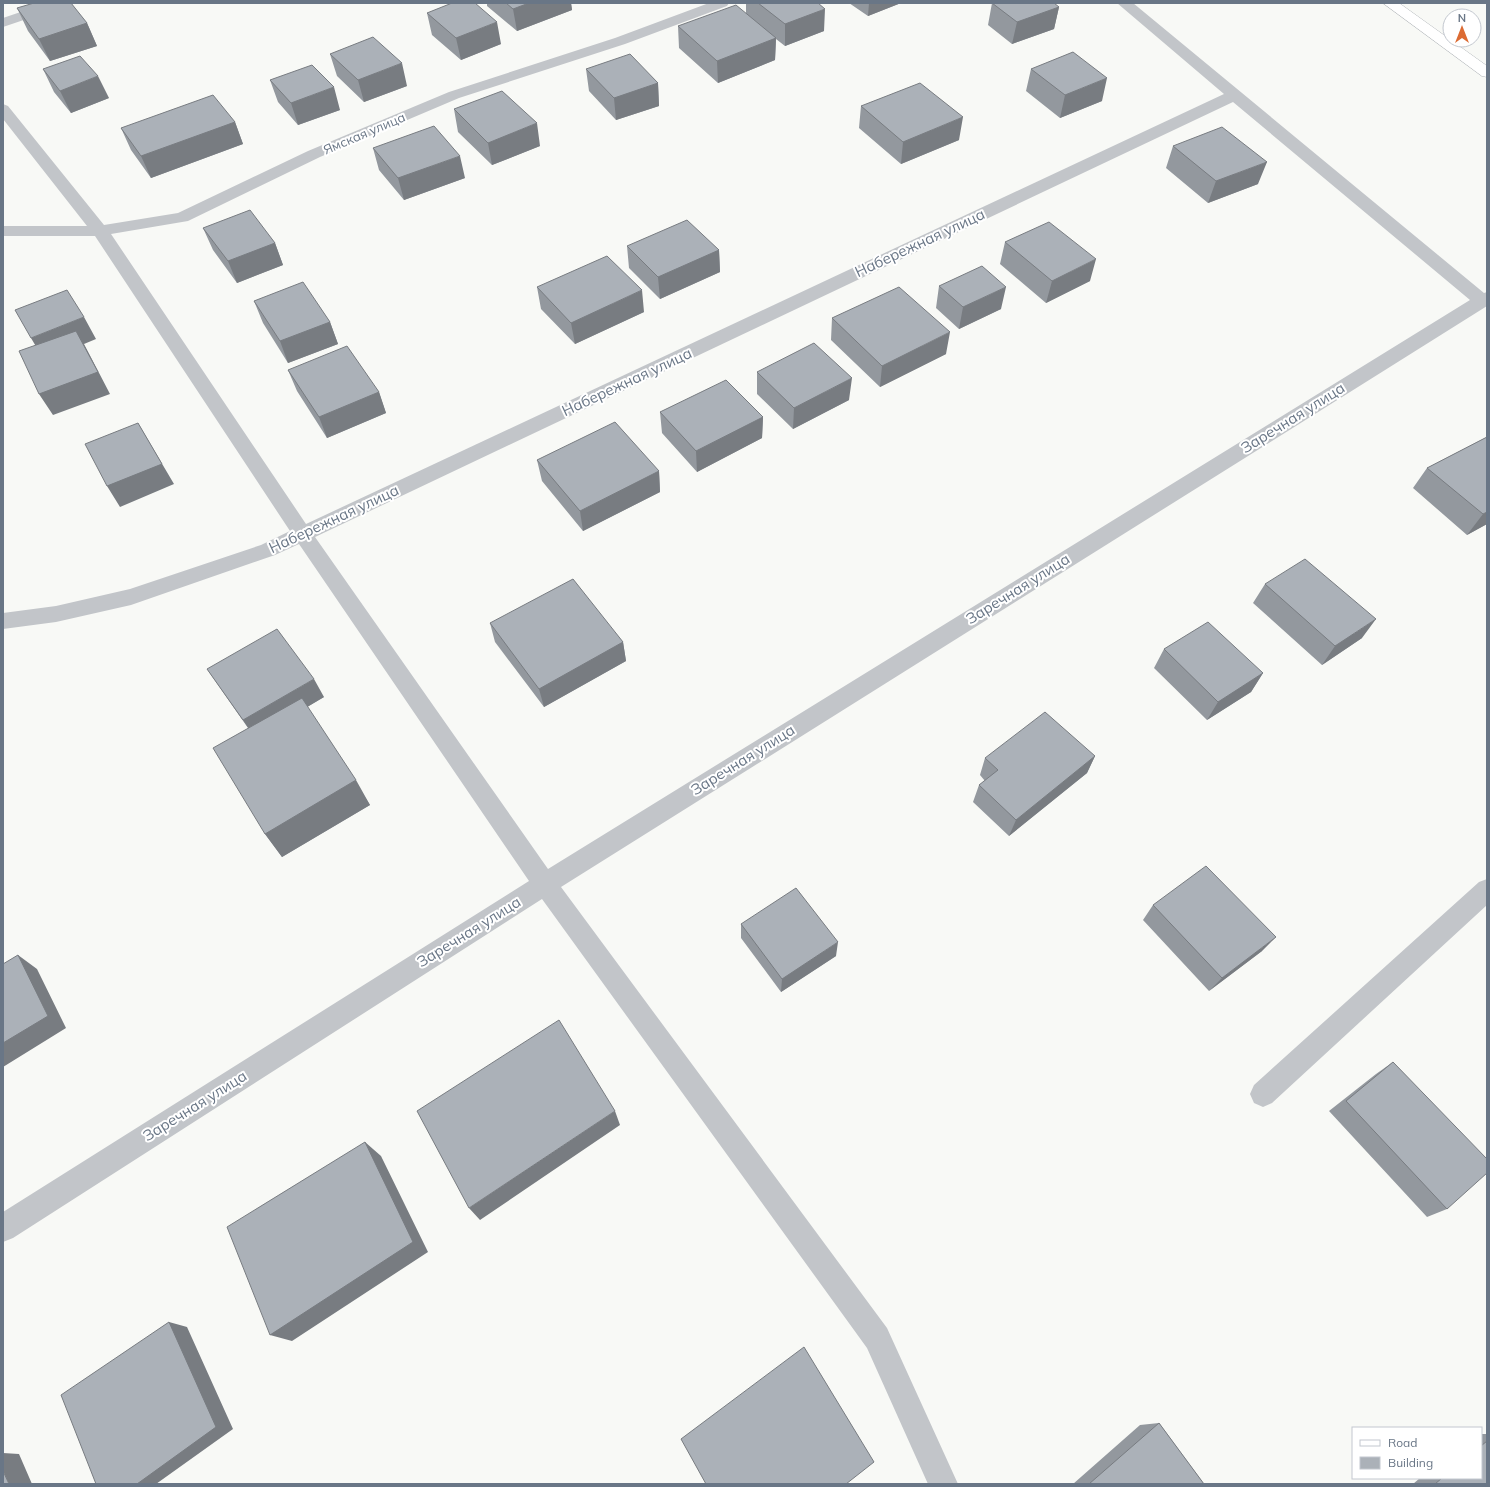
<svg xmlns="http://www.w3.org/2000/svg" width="1490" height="1487" font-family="Mulish,sans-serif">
<rect width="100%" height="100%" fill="#f8f9f6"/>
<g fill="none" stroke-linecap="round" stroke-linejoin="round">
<g stroke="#b5b9bd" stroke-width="1">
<path id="major" d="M1383,3h16l88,63v11l-5,-1z"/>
</g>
<path fill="#c2c5c9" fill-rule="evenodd" d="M47,3h20l-2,3 -62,21v-9z
M709,3h20l-2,3 -102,38 -166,54 -139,59 -132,64 -77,13 195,290 918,-430 -107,-91h16l351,290 3,-1v14l-926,581 326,441 71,156h-30l-61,-136 -325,-449 -529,339 -10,4v-30l526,-331 -230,-337 -24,11 -144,50 -75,17 -53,7v-16l53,-7 74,-17 131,-44 29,-14 -195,-295h-92v-10h84l-84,-107v-15l5,2 96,119 74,-12 130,-62 141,-59 166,-54zM1233,102l237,198 -922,569 -233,-332z
M1487,879v26l-215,198 -9,4 -9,-4 -4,-9 4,-9 225,-203z"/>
<use href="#major" fill="#fff" fill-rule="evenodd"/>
</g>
<path fill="#93989e" d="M487,3h84l1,7 -55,21 -30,-25z
M746,3h72l6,28 -39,15 -9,-7 -1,21 -57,23 -39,-35 -1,-22 68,-13z
M849,3h52l-33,13z
M992,3l67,4 -5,22 -42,15 -24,-19z
M17,8l70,15 10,23 -47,15 -22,-30z
M427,13l74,31 -40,16 -29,-25z
M330,54l77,32 -43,16 -27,-26z
M43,69l66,29 -38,15 -17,-21z
M586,69l72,14 1,23 -43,14 -27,-29z
M1031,69l71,32 -42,17 -34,-27z
M270,80l70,30 -42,15 -20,-23z
M861,106l98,34 -58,24 -42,-36z
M454,109l86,37 -48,19 -34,-33z
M235,122l8,22 -92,34 -20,-28 -10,-22z
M1173,146l85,38 -50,19 -42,-35z
M373,148l92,30 -61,22 -25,-30z
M203,228l72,15 8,22 -46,18 -24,-33z
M1005,242l85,39 -44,22 -46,-39z
M627,246l92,4 1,22 -60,27 -31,-31z
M939,286l62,23 -42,20 -23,-21z
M537,287l107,25 -69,32 -34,-35z
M254,301l76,21 8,22 -50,19 -25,-40z
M832,318l114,36 -66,33 -49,-47z
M288,370l91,22 7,21 -59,25 -30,-47z
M757,372l92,28 -56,29 -36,-35z
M660,412l103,5 -1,21 -65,34 -35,-39z
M1487,437v87l-20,11 -54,-47 14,-20z
M537,460l122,11 1,21 -77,39 -41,-50z
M1265,584l97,54 -40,27 -69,-62z
M490,623l133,19 3,19 -82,46 -49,-65z
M1164,649l99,24 -12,19 -44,28 -53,-52z
M207,669l117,28 -17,10 63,98 -88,52 -17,-23 -17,-106z
M1095,756l-8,17 -78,63 -36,-34 6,-17 6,-4 -5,-6 5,-17z
M1153,905l109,46 -53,40 -66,-71z
M741,924l95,32 -55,36 -40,-54z
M1393,1062l54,147 -20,8 -98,-106 47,-37z
M1159,1423l45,61h-131l67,-59z
M1481,1434h6v50h-74l7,-6h61z"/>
<path fill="#787c81" d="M529,3h42l1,7 -55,21 -4,-22z
M869,3h32l-33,13z
M1059,7l-5,22 -42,15 5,-22z
M825,9l-1,22 -39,15v-22z
M497,22l4,22 -40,16 -5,-22z
M87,23l10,23 -47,15 -11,-22z
M776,38l-1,22 -57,23 -1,-22z
M402,63l5,23 -43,16 -6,-22z
M98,76l11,22 -38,15 -11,-22z
M1107,78l-5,23 -42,17 5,-23z
M658,83l1,23 -43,14 -2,-22z
M334,87l6,23 -42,15 -7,-22z
M963,117l-4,23 -58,24 2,-22z
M235,122l8,22 -92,34 -10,-22z
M537,123l3,23 -48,19 -4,-22z
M460,156l5,22 -61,22 -6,-22z
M1267,162l-9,22 -50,19 8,-22z
M275,243l8,22 -46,18 -9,-22z
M719,250l1,22 -60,27 -2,-22z
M1096,259l-6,22 -44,22 6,-22z
M1006,287l-5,22 -42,20 4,-22z
M642,290l2,22 -69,32 -4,-21z
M84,317l12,22 -12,5 26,50 -57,21 -14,-21 5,-34 -13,-22z
M330,322l8,22 -50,19 -8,-22z
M950,332l-4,22 -66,33 2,-21z
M852,378l-3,22 -56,29 1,-21z
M379,392l7,21 -59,25 -8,-21z
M763,417l-1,21 -65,34 -1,-21z
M138,423l36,61 -54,23 -13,-21z
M659,471l1,21 -77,39 -3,-20z
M1487,512v12l-20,11 16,-21z
M1376,619l-14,19 -40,27 13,-19z
M623,642l3,19 -82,46 -5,-18z
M1263,673l-12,19 -44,28 11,-18z
M314,679l10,18 -69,41 -12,-18z
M1095,756l-8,17 -78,63 7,-16z
M356,780l14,25 -88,52 -17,-23z
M1276,937l-14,14 -53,40 13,-13z
M838,942l-2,14 -55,36 1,-13z
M18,955l19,14 29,59 -63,39v-24z
M615,1111l5,14 -140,95 -11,-12z
M365,1142l16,14 47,96 -136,89 -22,-6z
M169,1322l18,5 46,102 -77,55h-19z
M3,1453l16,1 13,30h-23l-6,-13z"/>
<path fill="#abb1b8" stroke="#787c81" d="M34,3h37l16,20 -48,16 -22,-31z
M452,3h23l22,19 -41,16 -29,-25z
M506,3h23l-16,6z
M758,3h60l7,6 -40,15z
M992,3h62l5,4 -42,15z
M736,5l40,33 -59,23 -39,-35z
M373,37l29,26 -44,17 -28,-26z
M1073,52l34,26 -42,17 -34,-26z
M630,54l28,29 -44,15 -28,-29z
M80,56l18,20 -38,15 -17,-22z
M312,65l22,22 -43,16 -21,-23z
M920,83l43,34 -60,25 -42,-36z
M502,91l35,32 -49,20 -34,-34z
M213,95l22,27 -94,34 -20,-28z
M434,126l26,30 -62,22 -25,-30z
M1222,127l45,35 -51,19 -43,-35z
M250,210l25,33 -47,18 -25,-33z
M687,220l32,30 -61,27 -31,-31z
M1049,222l47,37 -44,22 -47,-39z
M607,256l35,34 -71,33 -34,-36z
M982,266l24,21 -43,20 -24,-21z
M303,282l27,40 -50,19 -26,-40z
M899,287l51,45 -68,34 -50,-48z
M67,290l17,27 -53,21 -16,-28z
M76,331l22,41 -59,22 -20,-43z
M814,343l38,35 -58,30 -37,-36z
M347,346l32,46 -60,25 -31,-47z
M726,380l37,37 -67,34 -36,-39z
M615,422l44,49 -79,40 -43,-51z
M138,423l24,41 -55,22 -22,-42z
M1487,437v75l-4,2 -56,-46z
M1305,559l71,60 -41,27 -70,-62z
M573,579l50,63 -84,47 -49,-66z
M1208,622l55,51 -45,29 -54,-53z
M277,629l37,50 -71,41 -36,-51z
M302,698l54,82 -91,54 -52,-86z
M1045,712l50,44 -79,64 -37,-35 19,-15 -13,-12z
M1206,866l70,71 -54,41 -69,-73z
M796,888l42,54 -56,37 -41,-55z
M18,955l30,61 -45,27v-79z
M559,1020l56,91 -146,97 -52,-97z
M1393,1062l94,97v14l-40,36 -101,-108z
M365,1142l48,100 -143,93 -43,-108z
M169,1322l47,105 -79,57h-41l-35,-89z
M804,1347l70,115 -28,22h-140l-25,-45z
M1159,1423l45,61h-115z
M1487,1441v43h-52l7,-6h39v-32z
M3,1471l6,13h-6z"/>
<g text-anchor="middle" stroke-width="4" stroke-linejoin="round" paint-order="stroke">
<g font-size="13" fill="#697686" stroke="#fff">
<text transform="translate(364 133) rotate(-23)" y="5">Ямская улица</text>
</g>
<g font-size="15" fill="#697686" stroke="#fff">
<text transform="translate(920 243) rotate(-25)" y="5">Набережная улица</text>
<text transform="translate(627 382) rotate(-25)" y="5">Набережная улица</text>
<text transform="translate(1293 418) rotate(-32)" y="5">Заречная улица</text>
<text transform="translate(334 519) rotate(-25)" y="5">Набережная улица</text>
<text transform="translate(1018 589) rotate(-32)" y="5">Заречная улица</text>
<text transform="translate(743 760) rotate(-32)" y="5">Заречная улица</text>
<text transform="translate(469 932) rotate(-32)" y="5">Заречная улица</text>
<text transform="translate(195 1106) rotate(-32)" y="5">Заречная улица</text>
</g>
</g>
<rect width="1490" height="1487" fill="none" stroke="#697686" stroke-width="8"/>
<rect x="1352" y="1427" width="130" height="52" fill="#ffffff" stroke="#c3c8cf"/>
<rect x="1360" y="1440" width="20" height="6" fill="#ffffff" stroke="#c3c8cf"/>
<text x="1388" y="1447" font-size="12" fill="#697686">Road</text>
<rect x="1360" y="1457" width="20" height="12" fill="#abb1b8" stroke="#c3c8cf"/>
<text x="1388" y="1467" font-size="12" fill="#697686">Building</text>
<g transform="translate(1462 28)"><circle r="19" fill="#ffffff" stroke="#c3c8cf"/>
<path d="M0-3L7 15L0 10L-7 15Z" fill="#dc6b33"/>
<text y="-6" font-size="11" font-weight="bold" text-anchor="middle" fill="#697686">N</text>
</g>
</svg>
